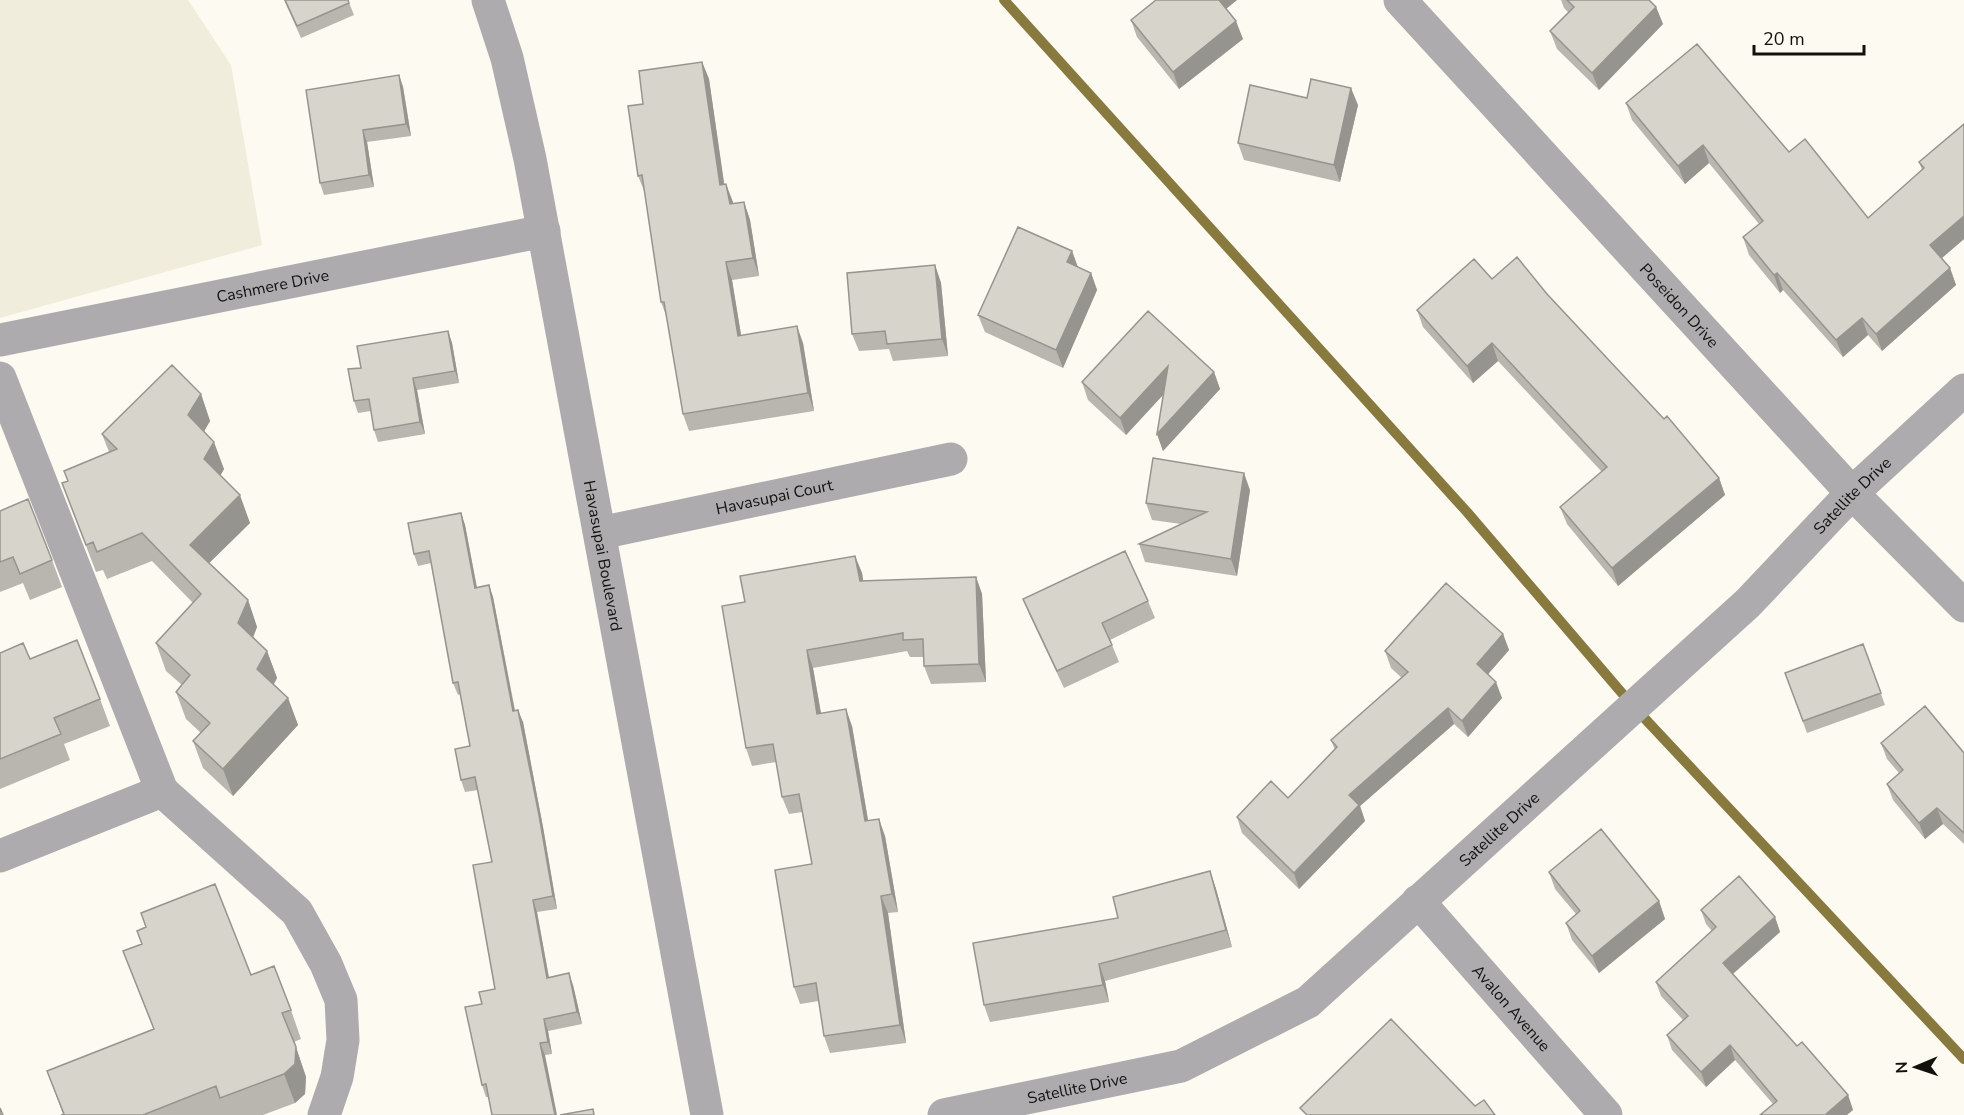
<svg xmlns="http://www.w3.org/2000/svg" width="1964" height="1115" font-family="'Nunito Sans',sans-serif">
<rect width="100%" height="100%" fill="#fcfaf1"/>
<path fill="#f1eddd" d="M0,0h188l43,65 31,180 -262,73z"/>
<g fill="none" stroke-linecap="round" stroke-linejoin="round">
<path stroke="#88793e" stroke-width="10" d="M1004,0l463,512 166,194 331,353"/>
<g stroke="#aeabae" stroke-width="33">
<path id="s1" d="M488,0l19,58 23,101 177,956"/>
<path id="s2" d="M1400,0l452,493 112,113"/>
<path id="s3" d="M0,340l544,-109"/>
<path d="M0,378l162,413 135,121 29,52 15,36 2,40 -6,37 -13,38"/>
<path id="s4" d="M600,533l351,-74"/>
<path d="M0,856l162,-65"/>
<path id="s5" d="M1418,901l188,214"/>
<path id="s6" d="M944,1115l237,-49 127,-64 440,-399 104,-110 112,-103"/>
</g>
</g>
<path fill="#b9b6af" d="M284,0h64l6,15 -53,23z
M1156,0h81l-11,9 17,30 -64,50 -42,-52 -6,-17z
M1561,0h88l7,7 7,17 -64,66 -42,-41 -7,-18 19,-18 -5,-5z
M702,62l7,17 15,106 2,-1 7,20 11,-2 6,18 9,56 -27,4 9,55 62,8 11,68 -125,20 -6,-17 -16,-96 -6,-16 -16,-109 -7,-17 5,-72z
M399,75l4,12 8,49 -44,6 7,45 -50,8 -4,-12z
M1307,98l51,7 -18,77 -96,-22 -6,-17z
M1626,103l163,49 79,66 54,-48 -3,-8 45,-38v115l-22,19 8,10 6,17 -74,66 -14,-16 -25,22 -60,-67 -3,3 -31,-38 -6,-18 16,-13 -50,-61 -24,21 -53,-64z
M1072,251l6,16 13,6 6,17 -34,78 -78,-36 -7,-17z
M935,265l6,18 7,73 -55,5 -4,-12 -30,2 -7,-17z
M1492,279l55,15 172,184 6,17 -107,91 -51,-62 -7,-17 42,-35 -104,-111 -25,22 -50,-56 -6,-17z
M448,331l4,12 7,40 -42,7 8,44 -47,8 -4,-12 -3,-19 -13,2 -4,-12 7,-33z
M1214,372l6,17 -57,62 -6,-17 6,-39 -37,40 -38,-35 -6,-18z
M201,394l9,27 -6,10 20,38 -4,7 30,47 -41,40 39,37 9,27 -4,11 14,13 10,27 -3,6 14,14 10,27 -65,71 -30,-28 -10,-27 8,-8 -15,-14 -10,-27 6,-7 -16,-14 -10,-28 37,-40 -41,-42 -45,18 -4,-9 -7,2 -34,-89 5,-2 42,-29 -7,-18z
M1250,490l-13,86 -92,-14 -6,-18 42,-20 -29,-4 -6,-17z
M0,511l52,49 10,27 -32,13 -7,-17 -23,9z
M461,513l4,12 12,62 12,-2 4,12 22,113 8,12 20,105 14,82 -20,3 12,65 24,8 9,39 -34,7 4,23 -7,1 -56,42h-3l-4,-12v-81l13,-15 -3,-127 -14,-72 -13,2 -4,-12 9,-34 -10,-52 -2,1 -5,-12 -22,-120 -13,3 -4,-12z
M855,556l7,17 1,8 113,-4 6,17 4,88 -55,2 -7,-18v-9h-14l-3,-6 -94,17 8,45 31,13 16,94 17,16 13,76 -10,1 18,130 -76,10 -6,-17 -5,-35 -19,3 -6,-17 18,-123 -10,-52 -13,2 -7,-17 -6,-35 -24,4 -6,-18 -1,-146z
M1023,599l125,2 7,17 -45,22 9,22 -55,26 -34,-72z
M1503,634l6,16 -21,24 14,24 -34,39 -14,-13 -94,82 5,15 -66,68 -57,-56 -5,-16 51,-19 47,-48 -4,-10 71,-62 -11,-10 -6,-17z
M1863,644l22,61 -78,28 -22,-60z
M0,653l30,6 70,40 10,27 -46,18 6,16 -70,29z
M1881,743l83,10v91l-21,-20 -18,15 -32,-39 -6,-16 12,-11 -12,-14z
M1210,871l6,18 16,58 -127,34 4,21 -119,20 -6,-17 134,-87z
M1549,872l110,29 6,18 -66,54 -27,-33 -6,-17 10,-9 -21,-25z
M1701,910l74,7 5,15 -47,42 64,72 51,49 5,15 -80,-6 -38,-44 -29,27 -34,-37 -5,-15 16,-15 -22,-24 -5,-14 56,-51 -6,-7z
M123,951l128,24 40,35 10,29 -7,3 12,35 -1,17 -10,9 -32,12h-202l2,-1 -16,-43 107,-41z"/>
<path fill="#96948e" d="M1217,0h20l-15,12z
M1656,7l7,17 -64,66 -7,-17z
M1236,21l7,18 -64,50 -6,-17z
M702,62l7,17 18,124 -7,-18z
M399,75l4,12 8,49 -5,-12z
M1351,88l7,17 -18,77 -6,-17z
M363,130l4,12 7,45 -5,-12z
M1703,145l6,18 -24,21 -7,-18z
M726,184l7,18 3,20 -6,-18z
M744,202l6,18 9,56 -6,-18z
M1964,216v23l-28,24 -6,-18z
M1072,251l6,17 -11,-6z
M726,262l6,18 12,73 -6,-17z
M935,265l6,18 7,73 -6,-17z
M1950,268l6,17 -74,66 -6,-17z
M1091,273l6,17 -34,78 -7,-18z
M1777,273l6,17 -3,3 -6,-18z
M1862,318l6,17 -25,22 -7,-17z
M797,326l6,17 11,68 -6,-18z
M448,331l4,12 7,40 -4,-12z
M1492,343l6,18 -25,22 -6,-17z
M1168,366l6,17 -48,52 -6,-17z
M1214,372l6,17 -57,62 -6,-17z
M413,378l4,12 8,44 -5,-12z
M201,394l9,27 -12,21 -10,-27z
M214,442l10,27 -10,18 -10,-28z
M1244,473l6,17 -13,86 -6,-17z
M1719,478l6,17 -107,91 -6,-18z
M240,495l10,28 -50,49 -10,-27z
M461,513l4,12 14,75 -4,-12z
M855,556l7,17 4,25 -6,-17z
M976,577l6,17 4,88 -7,-18z
M489,585l4,12 24,126 -4,-12z
M248,600l9,27 -9,23 -10,-27z
M1503,634l6,16 -26,30 -6,-16z
M807,650l6,18 11,63 -7,-17z
M267,651l10,27 -10,18 -10,-27z
M1496,682l6,16 -34,39 -6,-16z
M288,698l10,27 -65,71 -10,-27z
M1448,708l6,16 -94,82 5,15 -66,68 -5,-16 55,-78z
M846,709l6,17 19,112 -6,-17z
M518,710l5,12 20,105 14,82 -4,-13z
M1937,808l6,16 -18,15 -6,-16z
M879,819l6,17 13,76 -6,-18z
M1210,871l6,18 16,58 -6,-17z
M881,896l7,17 18,130 -6,-18z
M533,900l4,12 14,78 -4,-12z
M1659,901l6,18 -66,54 -7,-17z
M1775,917l5,15 -52,46 -5,-15z
M1099,964l6,17 4,21 -6,-17z
M569,973l4,12 9,39 -5,-12z
M544,1019l4,12 4,23 -4,-12z
M540,1043l5,12 12,60h-2z
M1730,1045l5,15 -29,27 -5,-15z
M296,1047l10,30 -1,17 -10,9 -11,-29z
M1848,1095l5,15 -6,5h-22z"/>
<path fill="#d7d4cb" stroke="#96948e" stroke-width="1.5" d="M285,0h63l1,3 -52,23z
M1156,0h63l17,21 -63,51 -42,-52z
M1567,0h82l7,7 -64,66 -42,-42 24,-24z
M1697,44l92,108 16,-13 63,79 56,-50 -5,-6 45,-38v92l-34,29 20,23 -74,66 -14,-16 -26,22 -59,-67 -3,2 -31,-38 20,-16 -60,-76 -25,21 -52,-63z
M702,62l18,123 6,-1 4,20 14,-2 9,56 -27,4 12,74 59,-10 11,67 -125,21 -19,-112h-3l-19,-127 -4,1 -10,-70 15,-2 -4,-33z
M399,75l7,49 -43,6 6,45 -49,8 -14,-93z
M1311,79l40,9 -17,77 -96,-22 12,-58 57,13z
M1018,227l54,24 -5,11 24,11 -35,77 -78,-35z
M1517,257l30,37 117,125 3,-3 52,62 -107,90 -52,-61 47,-40 -115,-124 -25,23 -50,-56 57,-51 18,20z
M935,265l7,74 -55,5 -2,-13 -33,3 -5,-61z
M1148,311l66,61 -57,62 11,-68 -48,52 -38,-36z
M448,331l7,40 -42,7 7,44 -46,8 -5,-31 -15,2 -6,-32 13,-1 -4,-22z
M172,365l29,29 -13,21 26,27 -10,17 36,36 -50,50 58,55 -10,23 29,28 -10,18 31,29 -65,71 -30,-28 17,-18 -34,-31 14,-17 -34,-32 45,-49 -59,-61 -45,19 -4,-10 -7,3 -24,-62 6,-2 -4,-10 53,-22 -15,-15z
M1153,458l91,15 -13,86 -92,-15 68,-32 -61,-9z
M28,499l24,61 -32,14 -7,-17 -13,5v-51z
M461,513l14,75 14,-3 24,126 5,-1 21,105 14,81 -20,4 14,78 22,-5 8,39 -33,7 4,23 -8,1 15,72h-63l-6,-31 -4,1 -17,-78 17,-3 -3,-12 16,-3 -22,-124 19,-3 -17,-85 -14,3 -6,-31 15,-3 -12,-64 -5,1 -24,-132 -15,3 -6,-31z
M1125,551l23,50 -46,22 10,22 -55,26 -34,-72z
M855,556l5,25 116,-4 3,87 -55,2 -1,-27 -20,1v-7l-96,17 10,64 29,-5 19,112 14,-2 13,75 -11,2 19,129 -76,11 -8,-53 -22,4 -19,-117 37,-6 -13,-70 -17,3 -9,-53 -27,4 -24,-142 23,-4 -5,-26z
M1446,583l57,51 -26,30 19,18 -34,39 -14,-13 -99,87 10,10 -65,68 -57,-56 34,-36 17,17 49,-51 -6,-7 77,-68 -23,-21z
M77,640l23,59 -46,19 7,16 -61,25v-106l23,-10 7,16z
M1863,644l18,49 -78,28 -18,-48z
M1925,706l39,47v80l-27,-25 -18,15 -32,-39 16,-14 -22,-27z
M1601,829l58,72 -67,55 -26,-33 14,-12 -31,-39z
M1210,871l16,59 -127,34 4,21 -119,20 -11,-62 145,-25 -5,-21z
M1739,876l36,41 -52,46 74,83 5,-4 46,53 -23,20h-65l17,-14 -47,-56 -29,27 -34,-37 21,-19 -32,-34 60,-55 -15,-17z
M215,884l36,91 23,-9 17,44 -9,3 14,34 -1,17 -11,10 -64,24 -4,-12 -73,29h-82l3,-1 -17,-43 107,-42 -31,-78 19,-7 -5,-13 9,-4 -5,-14z
M1391,1019l84,87 9,-6 11,15h-188l-7,-7z
M0,1108l3,7h-3z
M593,1109l1,6h-34z"/>
<g text-anchor="middle" stroke-width="4.5" stroke-linejoin="round" paint-order="stroke">
<g font-size="16" fill="#11110d" stroke="#fcfaf1">
<text dy="6" stroke="none"><textPath href="#s3" startOffset="278">Cashmere Drive</textPath></text>
<text dy="6" stroke="none"><textPath href="#s2" startOffset="414">Poseidon Drive</textPath></text>
<text dy="6" stroke="none"><textPath href="#s4" startOffset="178">Havasupai Court</textPath></text>
<text dy="6" stroke="none"><textPath href="#s6" startOffset="1128">Satellite Drive</textPath></text>
<text dy="6" stroke="none"><textPath href="#s1" startOffset="568">Havasupai Boulevard</textPath></text>
<text dy="6" stroke="none"><textPath href="#s6" startOffset="642">Satellite Drive</textPath></text>
<text dy="6" stroke="none"><textPath href="#s5" startOffset="142">Avalon Avenue</textPath></text>
<text dy="6" stroke="none"><textPath href="#s6" startOffset="136">Satellite Drive</textPath></text>
</g>
</g>
<g transform="translate(1916 1067) rotate(268)" stroke="#fcfaf1" stroke-width="4.5" paint-order="stroke">
<path d="M0-4.5L10 22L0 15L-10 22Z" fill="#11110d"/>
<text y="-9" font-size="16" font-weight="bold" text-anchor="middle" fill="#11110d">N</text>
</g>
<path d="M1754 45v9h110v-9" fill="none" stroke="#11110d" stroke-width="3"/>
<text x="1763" y="45" font-size="18" fill="#11110d" stroke="#fcfaf1" stroke-width="4.5" paint-order="stroke">20 m</text>
</svg>
